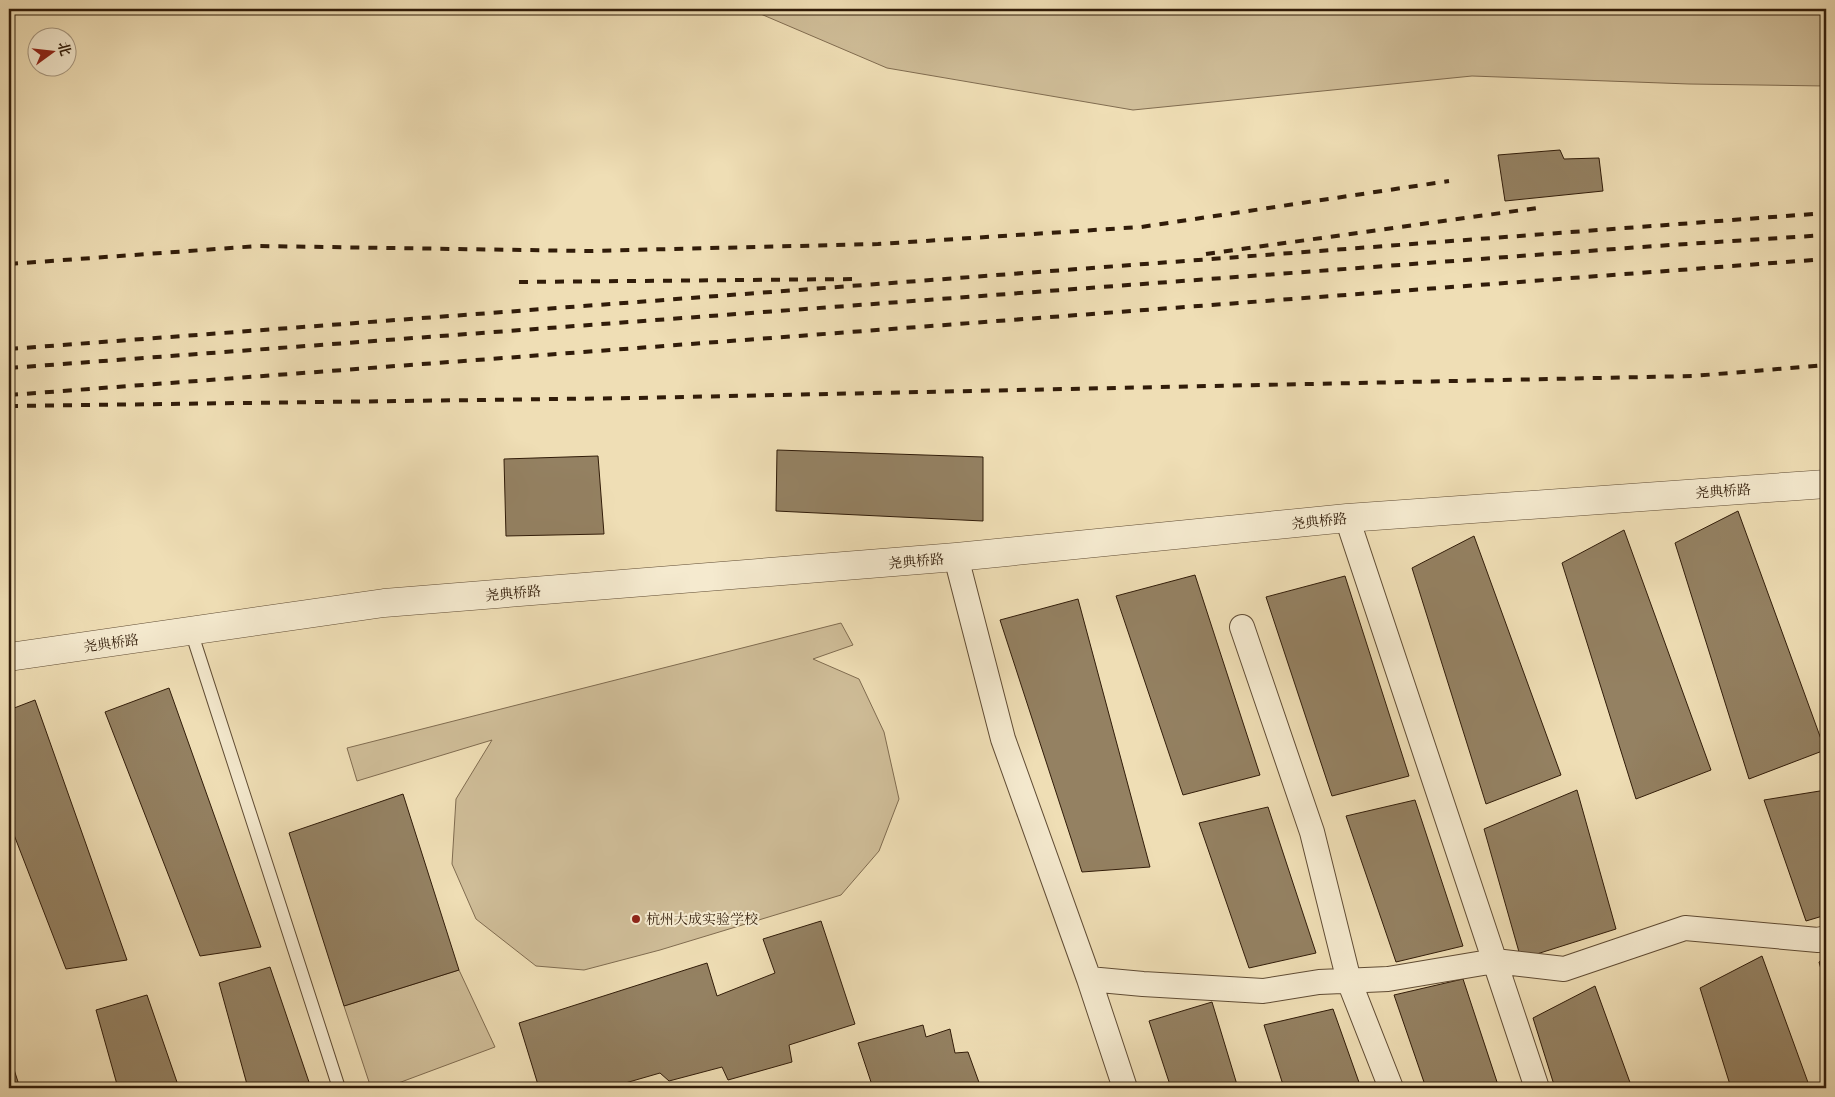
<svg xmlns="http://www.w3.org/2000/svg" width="1835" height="1097" font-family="'Libre Caslon Text','Noto Serif SC',serif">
<rect width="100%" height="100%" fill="#efdeb5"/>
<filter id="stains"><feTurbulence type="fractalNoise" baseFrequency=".004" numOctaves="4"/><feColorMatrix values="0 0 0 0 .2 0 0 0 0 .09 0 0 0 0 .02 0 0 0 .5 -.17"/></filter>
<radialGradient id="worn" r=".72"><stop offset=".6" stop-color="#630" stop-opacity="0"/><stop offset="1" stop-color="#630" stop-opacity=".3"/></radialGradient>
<path fill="#cfbd98" stroke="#806c50" d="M749,9h1077v77l-137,-2 -217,-8 -339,34 -246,-42z
M841,623l12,22 -40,14 46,20 25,53 15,67 -20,52 -38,44 -181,55 -76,20 -48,-4 -60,-47 -24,-55 4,-65 36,-59 -135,41 -10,-33z
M459,970l36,77 -110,41h-14l-27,-82z"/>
<path fill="#948162" stroke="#311c09" d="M1560,150l4,9 35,-1 4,33 -98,10 -7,-46z
M777,450l206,7v64l-207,-10z
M598,456l6,78 -98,2 -2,-77z
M1738,511l87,239 -76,29 -74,-236z
M1624,530l87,240 -75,29 -74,-236z
M1474,536l87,239 -75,29 -74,-236z
M1195,575l65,200 -77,20 -67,-199z
M1345,576l64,200 -77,20 -66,-199z
M1078,599l72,268 -68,5 -82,-252z
M169,688l92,259 -61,9 -95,-244z
M35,700l92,260 -61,9 -57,-147v-112z
M1577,790l39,139 -95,30 -37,-130z
M1826,790v125l-20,6 -42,-121z
M403,794l56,176 -115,36 -55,-173z
M1415,800l48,146 -67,16 -50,-146z
M1268,807l48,146 -67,15 -50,-145z
M821,921l34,103 -66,21 3,17 -64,18 -6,-13 -53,14 -9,-8 -52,15h-69l-20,-65 188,-60 10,33 58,-23 -12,-34z
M1762,956l48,132h-79l-31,-100z
M1826,958v29l-7,-25z
M270,967l41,121h-63l-29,-105z
M1463,979l36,109h-73l-32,-93z
M1595,986l37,102h-77l-22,-70z
M147,995l32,93h-61l-22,-78z
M1212,1002l26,86h-67l-22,-67z
M1333,1009l28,79h-77l-20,-63z
M923,1025l3,12 24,-8 5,24 13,-1 13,36h-108l-15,-45z
M9,1054l11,34h-11z"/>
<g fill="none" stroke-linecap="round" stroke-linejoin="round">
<g stroke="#604c34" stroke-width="14">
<path id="service" d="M191,631l148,457"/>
</g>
<g stroke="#604c34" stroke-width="26">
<path id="minor" d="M1347,518l190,570
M956,557l47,182 86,240 54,5 120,7 56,-9 69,-3 107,-18 69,8 121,-41 133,12 8,-2
M1242,627l70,205 37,149 42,107
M1089,979l36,109"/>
</g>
<g stroke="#604c34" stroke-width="29">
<path id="tertiary" d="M9,657l375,-54 572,-46 391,-39 479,-34"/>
</g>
<use href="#service" stroke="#f5eacf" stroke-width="12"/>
<use href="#minor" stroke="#f5eacf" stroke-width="24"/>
<use href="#tertiary" stroke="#f5eacf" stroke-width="28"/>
<path stroke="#311c09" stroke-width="4" stroke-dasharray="9 9" stroke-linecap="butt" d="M1206,254l331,-46
M9,264l249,-18 331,5 289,-7 263,-17 308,-46
M519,282l339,-3
M9,349l1817,-136
M9,368l1646,-122 171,-11
M9,395l1817,-136
M9,406l625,-8 1059,-22 133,-11"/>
</g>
<circle fill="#8f2418" stroke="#f5eacf" stroke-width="2" cx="636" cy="919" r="5"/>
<g text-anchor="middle" stroke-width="4" stroke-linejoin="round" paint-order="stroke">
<g font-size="14" fill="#311c09" stroke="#f5eacf">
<text transform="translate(1723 491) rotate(-4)" y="5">尧典桥路</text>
<text transform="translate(1319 521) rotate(-6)" y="5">尧典桥路</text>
<text transform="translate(916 561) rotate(-5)" y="5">尧典桥路</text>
<text transform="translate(513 593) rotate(-5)" y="5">尧典桥路</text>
<text transform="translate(111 643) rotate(-8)" y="5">尧典桥路</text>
</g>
<g font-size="14" fill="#311c09" stroke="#f5eacf" text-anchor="start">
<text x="646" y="924">杭州大成实验学校</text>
</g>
</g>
<rect width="1835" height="1097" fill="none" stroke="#efdeb5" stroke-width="30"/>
<rect x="10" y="10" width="1815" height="1077" fill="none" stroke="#311c09" stroke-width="2.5"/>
<rect x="15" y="15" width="1805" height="1067" fill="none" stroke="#311c09"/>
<g transform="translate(52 52) rotate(75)"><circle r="24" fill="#f5eacf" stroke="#a79880"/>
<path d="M0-4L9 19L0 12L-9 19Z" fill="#8f2418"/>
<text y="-8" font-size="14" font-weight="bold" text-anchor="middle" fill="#311c09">北</text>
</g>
<rect width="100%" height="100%" filter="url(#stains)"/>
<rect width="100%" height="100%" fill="url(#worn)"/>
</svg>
